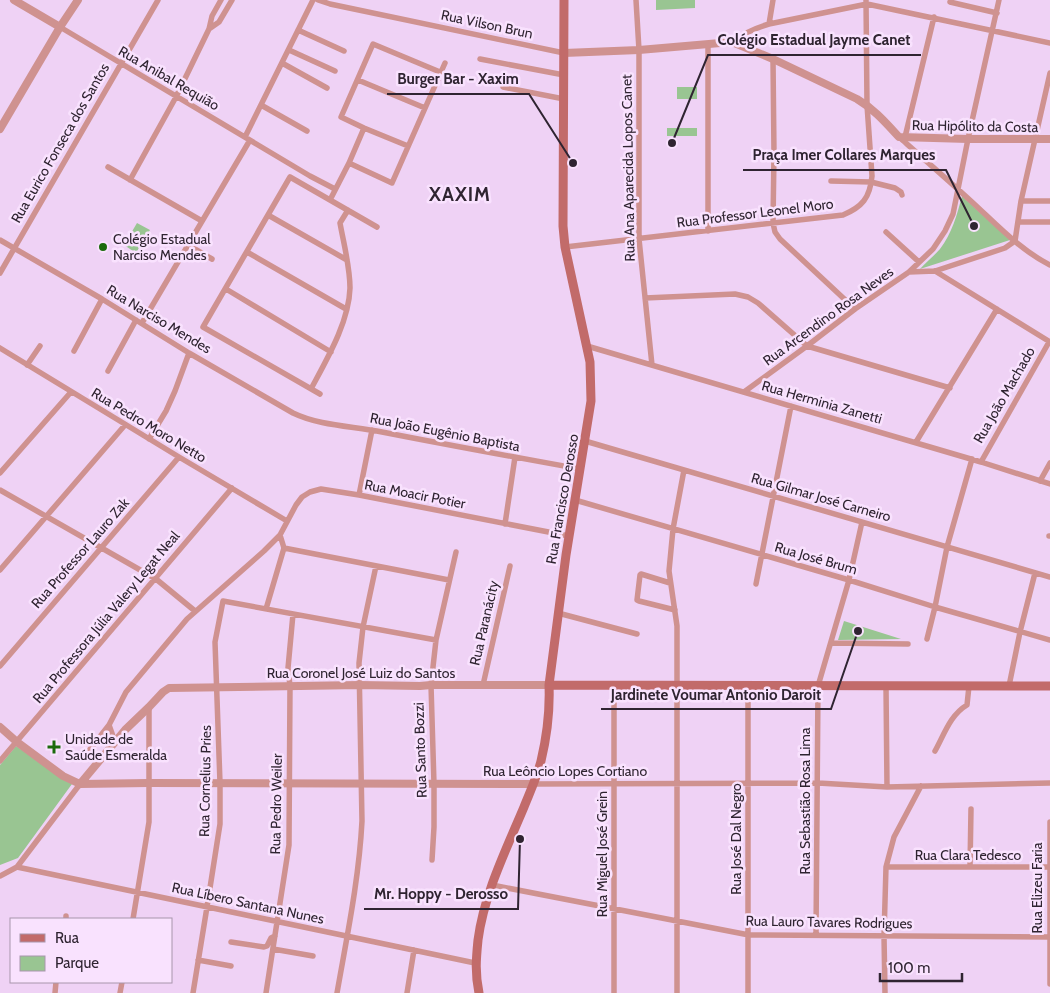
<svg xmlns="http://www.w3.org/2000/svg" width="1050" height="993" font-family="Cabin,sans-serif">
<rect width="100%" height="100%" fill="#efd2f5"/>
<path fill="#99c592" d="M656,0h39v8l-39,2z
M697,87v12h-20v-12z
M667,128h30v8h-30z
M962,196l48,44 -90,29c6,-7 14,-13 20,-20 12,-16 17,-34 22,-53z
M137,223l13,7 -14,23 -12,-8z
M844,621l57,18 -63,1z
M16,746l56,38 -54,74 -18,7v-100z"/>
<g fill="none" stroke-linecap="round" stroke-linejoin="round">
<path stroke="#cf9290" stroke-width="5.5" d="M318,0l12,4 234,49
M636,0l3,50v189l13,126
M950,2l47,11
M769,24l4,-24
M60,27l250,149 25,13
M209,29l10,-7 13,-22
M298,30l46,21
M732,42c12,-9 23,-14 37,-18l98,-20 183,39
M708,44v187
M289,50l46,21
M480,59l84,16
M773,59l1,95 -1,69 2,9 5,7 75,70
M282,63l45,25
M358,80l67,28
M503,87l61,12
M261,105l46,26
M245,137l68,-137
M899,137c25,22 49,43 73,65 24,22 48,48 78,63
M905,137l29,-120
M408,146l-44,-18 -23,-11 32,-73 67,28
M349,163l43,20 53,-120
M108,167l94,54
M130,180l46,-83 33,-68 3,-13 9,-16
M831,181l40,1 24,6 6,4 1,3
M330,200l19,-37 15,-35
M1021,201h29
M268,215l79,45
M1019,222h31
M886,232l33,30
M0,240l102,59 87,54 104,60c27,13 59,13 89,19 66,13 132,25 198,37
M188,245l24,14
M565,247l278,-32c19,-8 27,-17 29,-39l-5,-71 -1,-105
M247,252l99,57
M935,271l115,71
M909,272l24,-23 12,-18 8,-17 15,-75 31,-139
M0,273l158,-273
M226,289l105,63
M645,298l90,-4 13,3 10,6 49,43 143,42
M142,323l108,-183
M587,346l394,116 69,22
M0,348l179,109 108,64
M74,351l28,-52
M27,365l13,-19
M108,371l28,-51
M311,389c16,-30 38,-67 39,-101 0,-21 -6,-43 -10,-65l8,-13
M744,392l63,-46 48,-37 54,-37 26,-1 70,-23 10,-7 6,-40 29,-128
M320,394l-117,-67 87,-150 87,50
M149,439l17,-28 9,-20 14,-38
M585,441l465,136
M916,442l81,-133
M981,462l68,-120
M0,473l71,-81
M1040,481l10,-18
M0,490l156,89 39,32
M359,495l13,-65
M575,500l274,80 86,27 115,33
M505,524l10,-67
M1049,536h1
M284,548l165,32
M0,570l125,-145
M670,583l-29,-9 -1,1 -3,25 2,1 36,9
M756,584l35,-178
M266,609l18,-61 -4,-13
M558,613l79,21
M927,639l8,-32 12,-60 25,-88
M831,643l77,1
M0,666l179,-209
M483,685l27,-119
M614,685v308
M886,686l1,101
M1009,686l11,-54 15,-59
M109,725l6,17
M935,751c9,-16 15,-36 32,-46l2,-19
M84,757l25,-32 17,-33 61,-73 77,-68 16,-16 16,-30 6,-8 8,-5 11,-3 38,6 210,41
M0,761l232,-273
M533,784l285,-1 69,4 163,-4
M1050,822v162
M432,860l2,-33v-43l-3,-99 5,-45 20,-88
M17,867l458,96
M886,867h164
M970,867l1,-58
M0,876l17,-9 63,-83
M492,885l257,50 301,2
M66,919v-3
M133,919l16,-97v-115
M816,935l2,-249 31,-106 13,-58
M231,942l33,5 3,-1 4,-8 4,-2
M273,949l40,7
M198,960l33,6
M55,993l1,-11
M120,993l2,-11
M193,993l14,-86 13,-83v-41l-5,-141 8,-41 213,39
M266,993l23,-148 1,-159 -2,-18 5,-54
M337,993c10,-57 22,-114 25,-172l-3,-158 4,-36 13,-61
M407,993l7,-43
M677,993v-367l-8,-55 4,-42 11,-59
M748,993v-308
M885,993l-1,-57 2,-69 8,-30 27,-51"/>
<path stroke="#cf9290" stroke-width="8" d="M14,0l46,27
M564,53l75,-3 93,-8 41,17 84,40c17,10 29,24 42,38l69,2h82
M0,129l60,-102 18,-27
M0,727l17,15 46,34 17,8 68,-1 385,1
M80,784l45,-54 24,-23 14,-15 6,-4 191,-3 60,1 11,-1h118"/>
<path stroke="#c26b6a" stroke-width="9" d="M549,685l501,1
M479,993c-4,-20 -3,-33 -1,-53 6,-46 28,-90 46,-133 6,-15 13,-30 17,-46 6,-25 9,-51 8,-76l17,-130 25,-154 -1,-39 -25,-115 -2,-21 1,-226"/>
</g>
<g fill="#1b6a0c" stroke="#f9e2fe" stroke-width="2">
<circle cx="103" cy="247" r="5"/>
<path d="M51.5 739.5h5v5h5v5h-5v5h-5v-5h-5v-5h5z"/>
</g>
<g text-anchor="middle" stroke-width="5" stroke-linejoin="round" paint-order="stroke">
<g font-size="14" fill="#2f2431" stroke="#f9e2fe">
<text transform="translate(487 24) rotate(12)" y="5">Rua Vilson Brun</text>
<text transform="translate(169 78) rotate(30)" y="5">Rua Anibal Requião</text>
<text transform="translate(975 126) rotate(1)" y="5">Rua Hipólito da Costa</text>
<text transform="translate(60 143) rotate(-60)" y="5">Rua Eurico Fonseca dos Santos</text>
<text transform="translate(628 168) rotate(-91)" y="5">Rua Ana Aparecida Lopos Canet</text>
<text transform="translate(755 213) rotate(-7)" y="5">Rua Professor Leonel Moro</text>
<text transform="translate(828 316) rotate(-36)" y="5">Rua Arcendino Rosa Neves</text>
<text transform="translate(159 319) rotate(31)" y="5">Rua Narciso Mendes</text>
<text transform="translate(1004 395) rotate(-60)" y="5">Rua João Machado</text>
<text transform="translate(822 402) rotate(16)" y="5">Rua Herminia Zanetti</text>
<text transform="translate(149 425) rotate(31)" y="5">Rua Pedro Moro Netto</text>
<text transform="translate(445 432) rotate(11)" y="5">Rua João Eugênio Baptista</text>
<text transform="translate(415 494) rotate(11)" y="5">Rua Moacir Potier</text>
<text transform="translate(821 497) rotate(16)" y="5">Rua Gilmar José Carneiro</text>
<text transform="translate(562 499) rotate(-80)" y="5">Rua Francisco Derosso</text>
<text transform="translate(80 553) rotate(-49)" y="5">Rua Professor Lauro Zak</text>
<text transform="translate(816 558) rotate(16)" y="5">Rua José Brum</text>
<text transform="translate(106 617) rotate(-50)" y="5">Rua Professora Júlia Valery Legat Neal</text>
<text transform="translate(484 623) rotate(-77)" y="5">Rua Paranácity</text>
<text x="361" y="678">Rua Coronel José Luiz do Santos</text>
<text transform="translate(420 750) rotate(-92)" y="5">Rua Santo Bozzi</text>
<text x="565" y="776">Rua Leôncio Lopes Cortiano</text>
<text transform="translate(205 781) rotate(-89)" y="5">Rua Cornelius Pries</text>
<text transform="translate(805 801) rotate(-90)" y="5">Rua Sebastião Rosa Lima</text>
<text transform="translate(276 804) rotate(-89)" y="5">Rua Pedro Weiler</text>
<text transform="translate(736 839) rotate(-90)" y="5">Rua José Dal Negro</text>
<text transform="translate(602 854) rotate(-90)" y="5">Rua Miguel José Grein</text>
<text x="968" y="860">Rua Clara Tedesco</text>
<text transform="translate(1037 888) rotate(-90)" y="5">Rua Elizeu Faria</text>
<text transform="translate(248 903) rotate(12)" y="5">Rua Líbero Santana Nunes</text>
<text transform="translate(829 922) rotate(1)" y="5">Rua Lauro Tavares Rodrigues</text>
</g>
<g font-size="14" fill="#2f2431" stroke="#f9e2fe" text-anchor="start">
<text x="113" y="244">Colégio Estadual<tspan x="113" dy="16">Narciso Mendes</tspan></text>
<text x="65" y="744">Unidade de<tspan x="65" dy="16">Saúde Esmeralda</tspan></text>
</g>
<g font-size="19" font-weight="bold" letter-spacing="1" fill="#2f2431" stroke="#f9e2fe">
<text x="460" y="201">XAXIM</text>
</g>
</g>
<path fill="none" stroke="#2f2431" stroke-width="2" d="M672 143L708 55H921M573 163L529 94H387M974 226L946 170H743M858 631L831 709H601M520 839L518 909H364"/>
<g fill="#2f2431" stroke="#f9e2fe" stroke-width="2">
<circle cx="672" cy="143" r="5"/>
<circle cx="573" cy="163" r="5"/>
<circle cx="974" cy="226" r="5"/>
<circle cx="858" cy="631" r="5"/>
<circle cx="520" cy="839" r="5"/>
</g>
<g font-size="15" text-anchor="middle" font-weight="bold" fill="#2f2431" stroke="#f9e2fe" stroke-width="5" stroke-linejoin="round" paint-order="stroke">
<text x="814" y="45">Colégio Estadual Jayme Canet</text>
<text x="458" y="84">Burger Bar - Xaxim</text>
<text x="844" y="160">Praça Imer Collares Marques</text>
<text x="716" y="700">Jardinete Voumar Antonio Daroit</text>
<text x="441" y="899">Mr. Hoppy - Derosso</text>
</g>
<rect x="10" y="918" width="162" height="65" fill="#f9e2fe" stroke="#a896ac"/>
<rect x="20" y="934" width="25" height="8" fill="#c26b6a" stroke="#a896ac"/>
<text x="55" y="943" font-size="15" fill="#2f2431">Rua</text>
<rect x="20" y="956" width="25" height="15" fill="#99c592" stroke="#a896ac"/>
<text x="55" y="968" font-size="15" fill="#2f2431">Parque</text>
<path d="M880 973v8h82v-8" fill="none" stroke="#2f2431" stroke-width="2.5"/>
<text x="888" y="973" font-size="15" fill="#2f2431" stroke="#f9e2fe" stroke-width="4" paint-order="stroke">100 m</text>
</svg>
